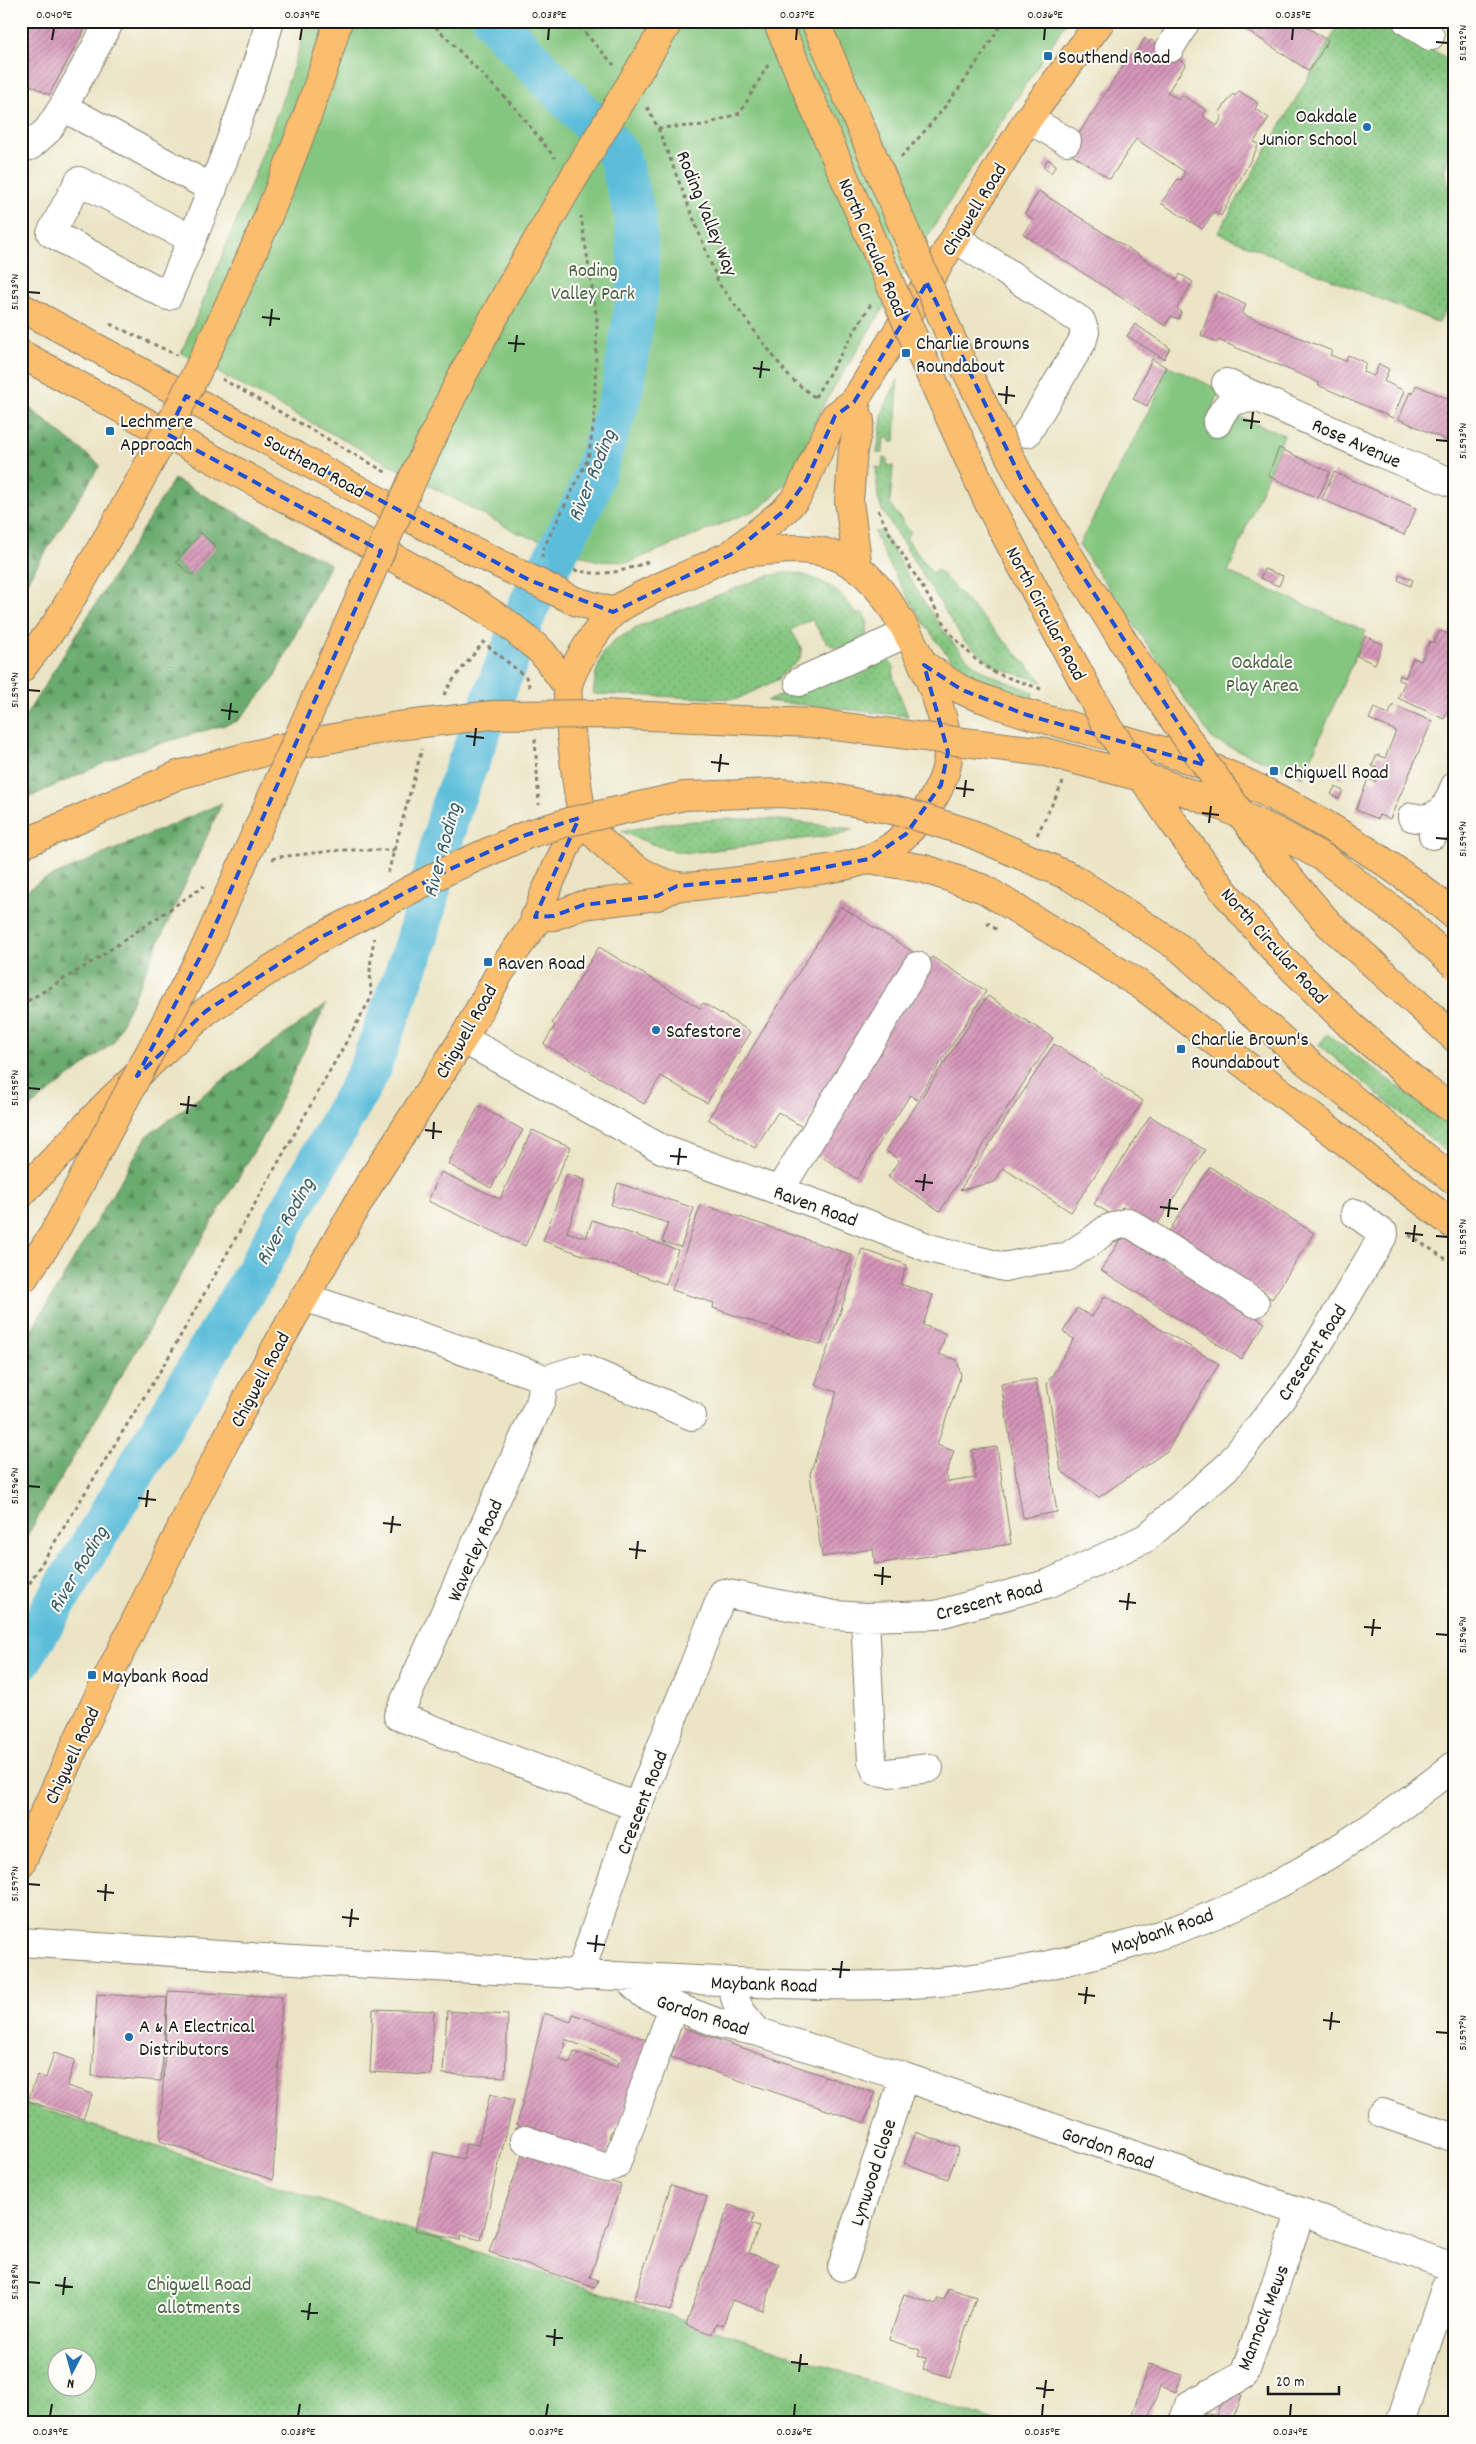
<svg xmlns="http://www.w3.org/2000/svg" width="1476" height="2444" font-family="Dekko,sans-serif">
<defs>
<pattern id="grass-dots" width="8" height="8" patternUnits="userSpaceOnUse" patternTransform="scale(1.25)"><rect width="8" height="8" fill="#84c67f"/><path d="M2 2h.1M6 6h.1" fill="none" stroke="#71aa6d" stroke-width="1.8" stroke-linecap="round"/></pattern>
<pattern id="forest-firs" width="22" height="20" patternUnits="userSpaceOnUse" patternTransform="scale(1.25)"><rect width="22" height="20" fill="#6bab6e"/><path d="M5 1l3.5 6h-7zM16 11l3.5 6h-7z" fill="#578a5a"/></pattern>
<pattern id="building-hatch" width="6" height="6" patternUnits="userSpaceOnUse" patternTransform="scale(1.25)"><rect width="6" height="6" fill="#d697b9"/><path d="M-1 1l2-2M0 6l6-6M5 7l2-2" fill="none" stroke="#ad7a96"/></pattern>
</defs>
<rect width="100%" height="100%" fill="#fdfcf7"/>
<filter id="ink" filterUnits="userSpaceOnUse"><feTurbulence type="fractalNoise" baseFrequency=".02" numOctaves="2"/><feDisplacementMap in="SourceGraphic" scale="10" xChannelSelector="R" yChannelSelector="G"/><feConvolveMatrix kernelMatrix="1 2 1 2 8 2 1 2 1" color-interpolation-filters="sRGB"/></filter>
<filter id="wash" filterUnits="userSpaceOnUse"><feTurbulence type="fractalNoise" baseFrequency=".0096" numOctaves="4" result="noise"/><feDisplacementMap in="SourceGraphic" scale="20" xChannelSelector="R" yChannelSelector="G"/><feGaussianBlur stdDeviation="1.12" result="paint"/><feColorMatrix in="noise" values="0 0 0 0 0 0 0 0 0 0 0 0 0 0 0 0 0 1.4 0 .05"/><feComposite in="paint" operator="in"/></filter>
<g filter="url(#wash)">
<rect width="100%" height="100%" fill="#ebe4c5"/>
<path fill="url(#grass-dots)" stroke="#50714e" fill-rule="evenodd" d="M1341,21h48l66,43v82l-11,24 5,14 6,3v107l-16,29 -221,-90z
M898,379l-3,63h-5v-4h-6l-1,15h-6l6,-42z
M883,458l4,1v6l6,1 -3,38 21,29 -5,5 26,35 6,-3 105,112 -45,-14 -34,-27 -82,-131 -4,-11 -2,-32 6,1z
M882,531c23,37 65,120 102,140 14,9 30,13 46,19l3,3 -1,8c-22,-6 -45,-14 -64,-26 -29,-19 -81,-110 -94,-143z
M790,572c29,5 50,16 66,42l7,-1 5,10 -2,12c-29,24 -38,13 -54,-16l-21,11c3,6 8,12 10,18 4,15 -17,20 -22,31l-42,20 -144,-5 3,-21 7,-20 12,-13 27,-15 125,-49z
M875,656l11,2 8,8 -1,11 15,39 -141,-15z
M724,819h48l81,10 -11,5 -152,19c-25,-2 -46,-12 -69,-22l48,-8z
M1327,1034l128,95v30l-136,-114z
M21,2102l977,321h-977zM58,2356h30v30h-30z"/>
<path fill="url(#forest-firs)" stroke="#446445" d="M21,401l79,64 -79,126z
M174,479l156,85 -57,116 -35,41 -114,33 -103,47v-78z
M222,803l-109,240 -92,71v-219l18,-13z
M326,1004l-59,125 -246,417v-198l126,-212z"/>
<path fill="#84c67f" stroke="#50714e" d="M308,21h759l-114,175 -128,206 -36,79 -29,27 -130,54 -32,-1 -82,-29 -335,-179c47,-109 92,-218 127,-332z
M1167,365l53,25 -14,36 22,8 6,-12 8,-4 42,17 -56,137 138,59 -63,146 -90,-37 -134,-195 76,-146z"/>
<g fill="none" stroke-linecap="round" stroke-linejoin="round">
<path stroke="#5bbdda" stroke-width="42" d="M21,1660l235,-388 112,-199 48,-130 35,-136 77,-200 58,-109 36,-106 16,-104v-30l-3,-43 -16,-60 -18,-22 -107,-112"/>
</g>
<g id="blocks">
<path fill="url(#building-hatch)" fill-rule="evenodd" d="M21,21h68l-40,74 -28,-15z
M1233,21h65l30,20 -19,30z
M1145,38l4,4 2,-2 35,24 -19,29 12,6 3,-4 24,15 -3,6 14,10 5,-9 -3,-4 14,-19 2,2 4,-5 19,12 -3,6 14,9 -15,24 5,2 -38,72 -6,-5 -13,18 -41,-26 17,-24 3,1 4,-8 -49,-33 -26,40 -40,-26 6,-15 55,-84 3,2z
M1048,159l8,6 -5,8 -8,-6z
M1039,191l138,89 3,-6 13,8 -16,26 4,4 -2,7 -8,-3 -6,10 -142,-92 10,-14 -8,-7z
M1217,291l29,14 -4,9 90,37 -2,4 15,6 3,-6 18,8 -3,9 11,4 5,-12 10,5 -5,12 20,10 -11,27 -75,-33 1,-2 -15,-7 -86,-36 -1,3 -16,-8z
M1135,324l35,24 -6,11 -37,-23z
M1152,359l14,8 -19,39 -14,-7z
M1416,385l37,16 2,-3v46l-56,-25 11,-27 3,2z
M1279,448l51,24 -12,26 -50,-22z
M1334,472l82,36 -12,27 -82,-36z
M201,533l15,14 -24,28 -16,-13z
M1264,569l19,7 -4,10 -19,-8z
M1400,574l13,6 -3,6 -12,-6z
M1452,626l3,2v65l-11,26 -46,-21 7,-16 -7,-2 2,-5 5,3 8,-20 8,3 9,-20 4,2 6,-12 9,3z
M1365,636l18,8 -8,20 -18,-8z
M1393,705l39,16 -42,98 -11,-4 -1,4 -22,-9 12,-31 7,3 5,-13 -8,-3 5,-11 8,3 11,-27 -27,-12 5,-11 15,6z
M1336,768l8,4 -2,6 -9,-4z
M1335,787l8,4 -4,8 -8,-5z
M840,906l73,46 -109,176 -26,-16 -23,36 -47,-29z
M599,947l101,61 3,-5 48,29 -44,71 -46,-27 -17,28 -100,-60 11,-19 -3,-2z
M932,957l54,34 -69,109 -7,-5 -53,84 -46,-29z
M988,996l65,42 -113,173 -52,-34 11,-17 -13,-9z
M1054,1044l89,57 -72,111 -68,-44 -8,14 -35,8z
M479,1106l44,24 -32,58 -43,-24z
M1150,1116l55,34 -50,78 -33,-21 -7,10 -21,-13z
M532,1130l39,17 -46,99 -97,-45 13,-29 59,27z
M1210,1167l104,66 -42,66 -104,-66z
M567,1174l18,6 -18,52 19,6 6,-18 86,30 -12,34 -123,-43z
M618,1183l76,25 -13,39 -19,-5 6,-19 -57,-18z
M701,1204l151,51 -31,90 -108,-37 1,-5 -42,-13z
M1124,1234l141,89 -24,36 -140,-89z
M862,1249l45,16 -7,19 33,11 -10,30 23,9 -7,20 18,6 4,15 -24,70 17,6 -8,23 2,8 28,-4 -4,-28 25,-3 14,97 -136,20 -2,-15 -51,8 -12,-83 27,-82 -22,-7z
M1105,1296l114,68 -52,87 -68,46 -38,-26 -14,-87 27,-45 -11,-7 14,-24 15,9z
M1036,1379l21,133 -34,6 -22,-134z
M168,1991l114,6 -9,183 -113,-39z
M97,1994l70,4 -6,83 -69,-5z
M373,2009l61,2 -3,64 -61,-3z
M447,2011l61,4 -3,62 -62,-3z
M544,2013l27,9 2,-8 78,27 -32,83 -9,9 -3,22 -90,-30zM565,2039l54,22 -2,6 -43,-15 -4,11 -10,-3 6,-16 -2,-1z
M681,2027l194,66 -10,30 -194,-66z
M54,2053l21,7 -8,26 25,8 -9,25 -55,-18 9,-26 9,3z
M490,2094l24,6 -33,140 -20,-5 -1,5 -45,-10 19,-78 29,7 3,-16 12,2z
M916,2132l43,16 -11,31 -44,-16z
M523,2152l98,33 -31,92 8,3 -3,8 -106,-36z
M671,2185l36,12 -37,114 -36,-12z
M729,2205l26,9 -4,10 8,3 -10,26 30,11 -16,47 -31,-11 -9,26 -7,-2 -4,10 -26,-9z
M948,2288l28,9 -26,80 -27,-8 3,-11 -8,-2 2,-6 -31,-10 15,-46 32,10 2,-6 6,2z
M1149,2364l33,11 -6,17 -16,-6 -12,37h-19z
M1225,2390l17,5 -10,28h-35l4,-11 15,4z"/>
</g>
</g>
<g filter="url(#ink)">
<use href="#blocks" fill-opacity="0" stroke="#848070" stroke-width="1"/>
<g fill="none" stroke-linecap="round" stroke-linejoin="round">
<g stroke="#848070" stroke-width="30">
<path id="minor" d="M1407,21l23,15
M1170,48l16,-27
M63,107l47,-86
M1028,119l39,22
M21,139l9,7 18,-16 15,-23 150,82
M955,238l126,83 4,11 -3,10 -55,91
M192,239l-113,-58 -28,52 117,63c39,-90 75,-181 102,-275
M1226,383l157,71 72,30
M1217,423c11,-24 17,-24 42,-25
M799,682l108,-49
M1412,817c15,4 22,0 33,-9
M1433,835l22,-49
M463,1039l199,110 160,57 107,42 75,19 34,-7 29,-3 26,-17 14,-11 21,-7 127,81
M779,1191l138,-225
M304,1297l231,78 9,5 -3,20 -143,316 239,91
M544,1380l39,-12 109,48
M865,1617l7,144 4,10 12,2 41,-5
M21,1942l289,19 470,23c62,2 126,3 188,-5 100,-14 209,-42 299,-89 67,-35 129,-78 188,-125
M579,1976l58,-169 86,-214 111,22 31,2 71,-2 114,-32 96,-45 82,-72 72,-91 84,-141 -29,-21
M625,1977l20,18 76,29 37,8 146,45 397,135 154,56
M732,1982c3,25 9,31 26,50
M1382,2113l73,25
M525,2140l81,28 10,-3 57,-158
M842,2267l62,-190
M1183,2423l6,-18 55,-30 57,-163
M1400,2423l46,-137 9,-12"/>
</g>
<g stroke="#848070" stroke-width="30">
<path id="major" d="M854,402l6,19 -7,28 -4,52 9,67
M730,555l55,-45 12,-13 38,-81 19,-14 174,-283 73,-98
M535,917l19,-1 29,-11 74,-9 20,-10
M21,1863l64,-139 113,-230 56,-108 114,-200 95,-147 37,-67 35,-49 9,-28 37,-81"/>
</g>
<g stroke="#848070" stroke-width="30">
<path id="highway" d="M21,307l430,233 124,61 38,11
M21,354l452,247 35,23 34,28 26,35
M789,549c28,0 46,3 70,20 38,28 88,134 89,182 1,34 -31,76 -57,96 -28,20 -66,22 -99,27 -26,4 -53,7 -80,10 -10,1 -23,4 -34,2 -31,-4 -81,-42 -95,-69 -4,-7 -17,-121 -15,-131 4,-19 30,-60 45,-73 18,-16 64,-33 87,-44 10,-4 21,-11 32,-14 18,-4 38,-4 57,-6z
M924,665c13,8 25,18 38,25 11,6 24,9 35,14 60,22 125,32 185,53 92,31 199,96 273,159
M21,669l35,-45 46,-77
M21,845l157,-70 102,-27 118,-22
M869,859l56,10 59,20 160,98 311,239
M1388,977l67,61
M1350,1025l71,61 34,25
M1308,1063l147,118
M21,1194l91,-95 94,-88 110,-71"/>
</g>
<path stroke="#848070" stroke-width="3" stroke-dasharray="4 4" stroke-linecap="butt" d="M430,21l86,88 39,49
M574,21l40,44
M647,107l11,21 61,156 71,94 27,21
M658,128l47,-3 35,-12 28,-48
M901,157c41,-43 72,-85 102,-136
M110,324l67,31
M222,379l167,95
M815,397l56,-93
M878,510l9,19 64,105 25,26 19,13 46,16
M542,558l1,-9 45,-90 6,-37 3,-102 -16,-104
M574,570c30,7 47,2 76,-9
M444,695c8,-17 28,-37 39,-53l43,35 5,13
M535,739l4,66
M1037,835l26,-53
M272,859l7,-2 62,-7h53
M388,873l34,-124
M989,922l-1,2 11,7
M21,1005l71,-43 112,-76
M1409,1235l46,30
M21,1597l147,-239 203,-360 -1,-31 4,-29"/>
<use href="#minor" stroke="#fff" stroke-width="28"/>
<use href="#major" stroke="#fbbd6e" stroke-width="28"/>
<use href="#highway" stroke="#fbbd6e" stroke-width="28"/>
<g stroke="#848070" stroke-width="30" stroke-linecap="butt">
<path id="highway-bridge" d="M777,21l138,320 76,167 116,218 66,96 50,68 55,64 72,71
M815,21l143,333 66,131 141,222 73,103 43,58 48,56 59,53
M102,547c67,-114 126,-231 176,-355 22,-56 44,-113 60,-171
M398,726l94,-11 110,-1 209,9 234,29 115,30 64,25 55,26 45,25 83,63 48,44
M316,940l132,-70 78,-35 42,-13 116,-26 97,-3 48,4 77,16 64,20 101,44 110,72 127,114
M21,1282l32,-47 153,-289 208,-470 48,-100 55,-101 57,-98 95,-156"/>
</g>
<use href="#highway-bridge" stroke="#fbbd6e" stroke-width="28"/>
</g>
</g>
<path fill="none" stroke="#1d4ed8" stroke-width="4" stroke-dasharray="10 6" stroke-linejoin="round" d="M927,283l97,202 181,280 -178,-50 -65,-25 -38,-25 24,87 -7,33 -35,49 -37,25 -103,19 -89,8 -20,10 -74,9 -29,11 -19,1 44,-99 -53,17 -78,35 -132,70 -110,71 -69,65 69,-130 175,-395 -214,-117 19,-38 343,184 84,32 117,-57 55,-45 21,-29 29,-65 19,-14z"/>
<path fill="none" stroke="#1c1c1c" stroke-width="2" d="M52,40l2,-12M300,40l2,-12M548,40l1,-12M796,40l1,-12M1044,40l1,-12M1292,40l1,-12M1436,42l12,1M28,292l12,1M262,317l18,2M270,326l2,-17M508,343l17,1M515,352l2,-17M753,368l17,2M760,378l2,-17M998,394l17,2M1006,404l1,-18M1243,420l17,2M1251,429l2,-17M1436,440l12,1M28,690l12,1M221,710l17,2M229,720l2,-17M466,736l18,2M474,746l2,-18M711,762l18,2M719,772l2,-18M956,788l18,2M964,797l2,-17M1202,813l17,2M1209,823l2,-17M1436,838l12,1M28,1088l12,1M180,1104l17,2M187,1114l2,-18M425,1130l17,2M433,1139l1,-17M670,1156l17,1M678,1165l2,-17M915,1181l18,2M923,1191l2,-17M1160,1207l18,2M1168,1217l2,-18M1405,1233l18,2M1436,1236l12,1M1413,1242l2,-17M28,1486l12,1M138,1498l18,2M146,1507l2,-17M383,1523l18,2M391,1533l2,-17M629,1549l17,2M636,1559l2,-18M874,1575l17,2M882,1585l1,-18M1119,1601l17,2M1127,1610l2,-17M1364,1627l17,1M1436,1634l12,1M1372,1636l2,-17M28,1884l12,1M97,1891l17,2M105,1901l1,-17M342,1917l17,2M350,1927l2,-18M587,1943l18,2M595,1952l2,-17M832,1969l18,1M840,1978l2,-17M1078,1994l17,2M1085,2004l2,-17M1323,2020l17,2M1330,2030l2,-18M1436,2032l12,1M28,2282l12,1M55,2285l18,2M63,2295l2,-18M301,2311l17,2M308,2320l2,-17M546,2336l17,2M554,2346l1,-17M791,2362l17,2M799,2372l2,-18M1036,2388l18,2M1044,2398l2,-18M50,2416l2,-12M298,2416l2,-12M546,2416l2,-12M794,2416l1,-12M1042,2416l1,-12M1290,2416l1,-12"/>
<g fill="#1f6fb2" stroke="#fdfcf7" stroke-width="2">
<rect x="1043" y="51" width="10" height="10" rx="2.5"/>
<circle cx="1367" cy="127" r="5"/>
<rect x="901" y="348" width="10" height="10" rx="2.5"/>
<rect x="105" y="426" width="10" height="10" rx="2.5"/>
<rect x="1269" y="766" width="10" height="10" rx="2.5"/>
<rect x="483" y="957" width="10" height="10" rx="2.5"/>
<circle cx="656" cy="1030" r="5"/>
<rect x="1176" y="1044" width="10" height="10" rx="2.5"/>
<rect x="87" y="1670" width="10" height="10" rx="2.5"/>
<circle cx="129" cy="2037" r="5"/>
</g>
<g text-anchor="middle" stroke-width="4" stroke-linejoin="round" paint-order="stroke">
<g font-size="20" fill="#1c1c1c" stroke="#fdfcf7" text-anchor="start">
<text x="1058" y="63">Southend Road</text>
<text x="1357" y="122" text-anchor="end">Oakdale<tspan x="1357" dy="23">Junior School</tspan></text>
<text x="916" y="349">Charlie Browns<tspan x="916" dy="23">Roundabout</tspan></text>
<text x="120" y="427">Lechmere<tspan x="120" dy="23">Approach</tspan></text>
<text x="1284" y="778">Chigwell Road</text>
<text x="498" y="969">Raven Road</text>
<text x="666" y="1037">Safestore</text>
<text x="1191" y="1045">Charlie Brown's<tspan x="1191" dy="23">Roundabout</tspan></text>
<text x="102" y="1682">Maybank Road</text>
<text x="139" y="2032">A &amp; A Electrical<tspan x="139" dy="23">Distributors</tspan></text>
</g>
<g font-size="20" fill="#1c1c1c" stroke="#fdfcf7">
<text transform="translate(973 209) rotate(-58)" y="7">Chigwell Road</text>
<text transform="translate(708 213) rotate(68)" y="7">Roding Valley Way</text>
<text transform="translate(874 247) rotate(67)" y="7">North Circular Road</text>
<text transform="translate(1357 442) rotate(24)" y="7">Rose Avenue</text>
<text transform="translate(315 465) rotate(29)" y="7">Southend Road</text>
<text transform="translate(1047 613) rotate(62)" y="7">North Circular Road</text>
<text transform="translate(1275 945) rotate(48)" y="7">North Circular Road</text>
<text transform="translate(465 1031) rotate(-60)" y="7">Chigwell Road</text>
<text transform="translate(816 1205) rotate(20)" y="7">Raven Road</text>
<text transform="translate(1311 1352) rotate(-57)" y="7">Crescent Road</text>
<text transform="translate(259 1379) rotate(-62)" y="7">Chigwell Road</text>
<text transform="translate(474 1550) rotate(-66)" y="7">Waverley Road</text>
<text transform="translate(989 1599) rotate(-15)" y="7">Crescent Road</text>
<text transform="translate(71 1755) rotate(-65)" y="7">Chigwell Road</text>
<text transform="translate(641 1802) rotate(-69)" y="7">Crescent Road</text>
<text transform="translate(1162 1930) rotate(-19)" y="7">Maybank Road</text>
<text transform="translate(764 1983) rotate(2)" y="7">Maybank Road</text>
<text transform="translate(703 2014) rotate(18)" y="7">Gordon Road</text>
<text transform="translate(1108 2147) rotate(19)" y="7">Gordon Road</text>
<text transform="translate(872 2172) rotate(-72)" y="7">Lynwood Close</text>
<text transform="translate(1262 2317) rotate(-69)" y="7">Mannock Mews</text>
</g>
<g font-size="20" fill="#466044" stroke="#fdfcf7">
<text x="593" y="276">Roding<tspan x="593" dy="23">Valley Park</tspan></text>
<text x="1262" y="668">Oakdale<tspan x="1262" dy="23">Play Area</tspan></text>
<text x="199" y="2290">Chigwell Road<tspan x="199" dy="23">allotments</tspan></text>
</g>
<g font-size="21" font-style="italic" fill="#355c68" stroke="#fdfcf7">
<text transform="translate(591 475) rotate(-68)" y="7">River Roding</text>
<text transform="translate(441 850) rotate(-75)" y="7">River Roding</text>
<text transform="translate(284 1221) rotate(-60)" y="7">River Roding</text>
<text transform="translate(77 1569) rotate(-59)" y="7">River Roding</text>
</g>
</g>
<rect width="1476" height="2444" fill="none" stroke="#fdfcf7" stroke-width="55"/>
<g transform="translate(72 2372) rotate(186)"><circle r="24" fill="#fdfcf7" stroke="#a3a29f"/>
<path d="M0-4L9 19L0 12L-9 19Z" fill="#1f6fb2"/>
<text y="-8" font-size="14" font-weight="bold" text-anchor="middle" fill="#1c1c1c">N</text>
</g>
<path d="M1268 2386v8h71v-8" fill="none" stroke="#1c1c1c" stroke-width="2.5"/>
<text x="1276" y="2386" font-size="15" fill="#1c1c1c" stroke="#fdfcf7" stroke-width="4" paint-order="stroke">20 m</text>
<rect x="28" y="28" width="1420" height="2388" fill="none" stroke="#1c1c1c" stroke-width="2"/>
<g font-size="12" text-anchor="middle" fill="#1c1c1c">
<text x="54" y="18">0.040°E</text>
<text x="302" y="18">0.039°E</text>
<text x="549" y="18">0.038°E</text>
<text x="797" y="18">0.037°E</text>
<text x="1045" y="18">0.036°E</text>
<text x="1293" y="18">0.035°E</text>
<text transform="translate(1462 43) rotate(-90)" y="4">51.592°N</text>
<text transform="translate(14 292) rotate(-90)" y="4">51.593°N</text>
<text transform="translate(1462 441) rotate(-90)" y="4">51.593°N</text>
<text transform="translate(14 690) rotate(-90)" y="4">51.594°N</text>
<text transform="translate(1462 839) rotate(-90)" y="4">51.594°N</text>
<text transform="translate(14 1088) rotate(-90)" y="4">51.595°N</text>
<text transform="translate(1462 1237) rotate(-90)" y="4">51.595°N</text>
<text transform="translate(14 1486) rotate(-90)" y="4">51.596°N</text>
<text transform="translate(1462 1635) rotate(-90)" y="4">51.596°N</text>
<text transform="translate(14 1884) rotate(-90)" y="4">51.597°N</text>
<text transform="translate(1462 2033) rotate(-90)" y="4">51.597°N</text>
<text transform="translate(14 2282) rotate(-90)" y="4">51.598°N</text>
<text x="50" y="2435">0.039°E</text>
<text x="298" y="2435">0.038°E</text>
<text x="546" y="2435">0.037°E</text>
<text x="794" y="2435">0.036°E</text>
<text x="1042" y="2435">0.035°E</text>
<text x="1290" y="2435">0.034°E</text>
</g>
</svg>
